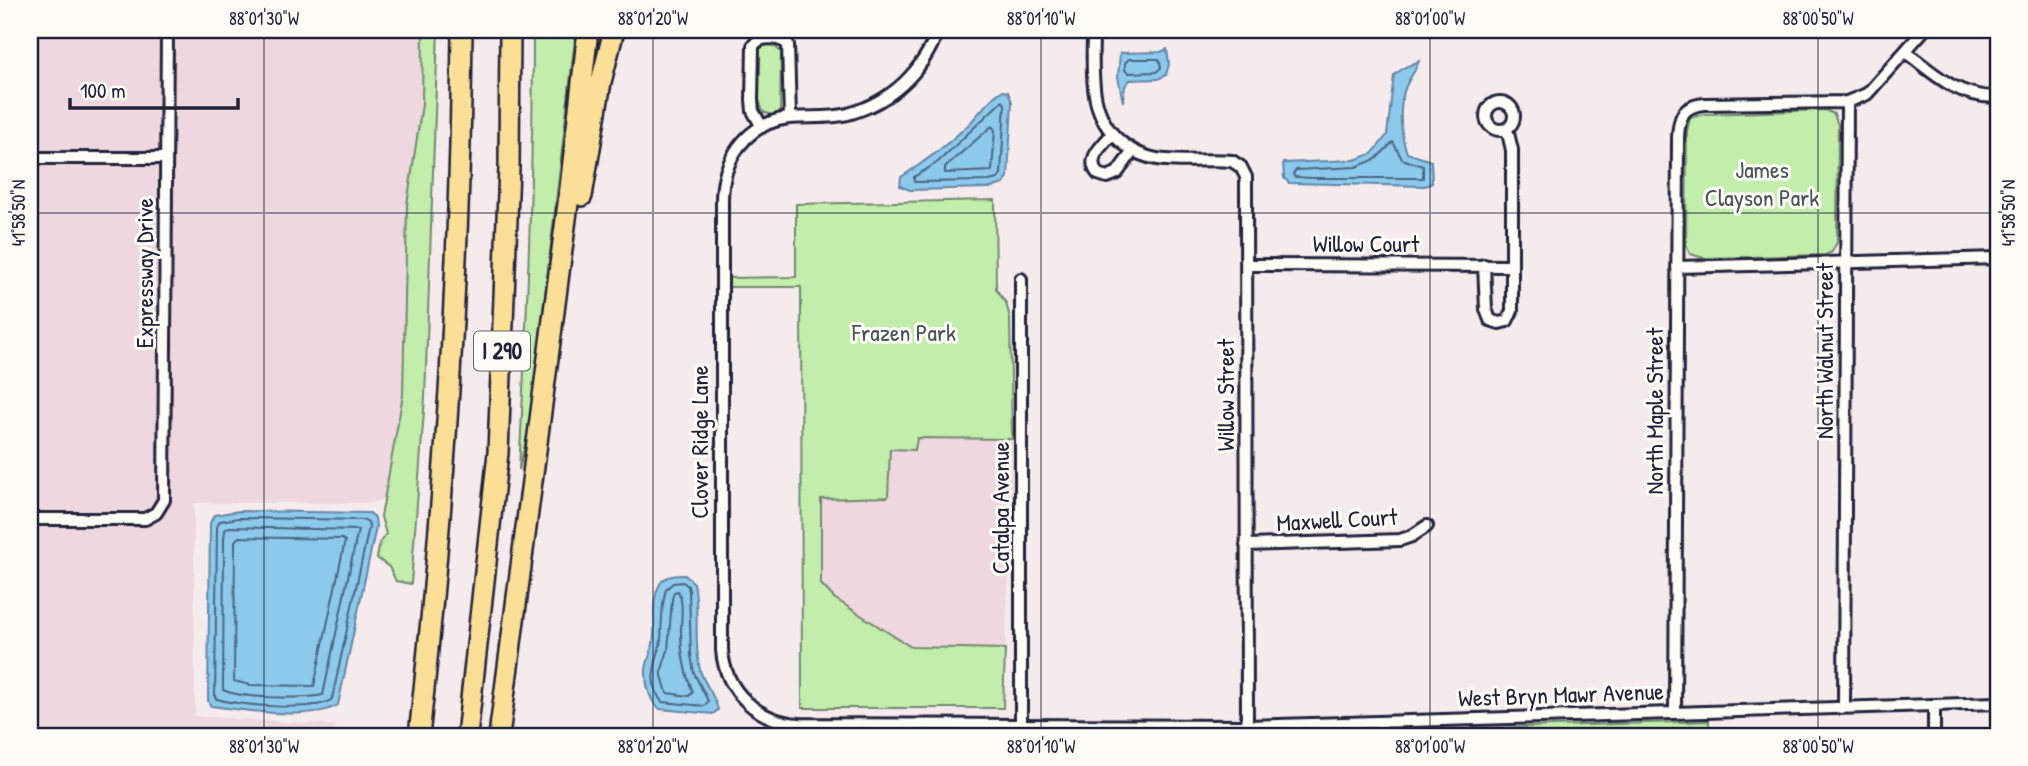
<svg xmlns="http://www.w3.org/2000/svg" width="2028" height="766" font-family="'Patrick Hand',sans-serif">
<rect width="100%" height="100%" fill="#f6ebec"/>
<filter id="ink" filterUnits="userSpaceOnUse"><feTurbulence type="fractalNoise" baseFrequency=".0143" numOctaves="2"/><feDisplacementMap in="SourceGraphic" scale="14" xChannelSelector="R" yChannelSelector="G"/><feConvolveMatrix kernelMatrix="1 2 1 2 8 2 1 2 1" color-interpolation-filters="sRGB"/></filter>
<g filter="url(#ink)">
<path fill="#eed7df" d="M30,30h393l-1,74 -15,101 -4,190 -17,104 -15,4h-177l1,213 140,9 -1,11h-304z
M916,438l96,1v71l-7,139 -94,-2 -77,-49 -13,-14v-85l67,-2 2,-48z"/>
<path fill="#c2edaa" stroke="#728872" stroke-width="2" d="M423,30h15l-13,367 -14,187 -15,-3 -7,-14 -12,-9 3,-16 6,-8 -5,-17 22,-122 4,-190 15,-101z
M533,30h43l-46,394 -11,46c8,-147 14,-293 14,-440z
M765,44l8,1 8,7 -1,60 -8,3 -9,-3 -5,-15v-46z
M1825,110l9,4 4,11 -1,117 -5,10 -7,3 -121,3 -14,-4 -4,-9 1,-114 3,-13 14,-4z
M995,200l1,89 10,14 4,15 2,121 -95,-1 -2,12 -25,-1 -2,48 -67,2v85l13,14 77,49 94,2 -2,59h-201l-1,-421h-72l-1,-9 68,-1v-73z
M1709,721v15h-342v-4z"/>
<path fill="#8cc9ec" stroke="#6286a5" stroke-width="2" d="M1167,49l2,15 -3,11 -8,4 -28,1 -5,6 -2,16 -5,-25 2,-24 41,-1z
M1419,61c-3,9 -9,16 -13,25 -8,18 -6,49 1,67l24,8 1,22 -7,3 -136,-3 -5,-5 -1,-15 71,-3 18,-6 15,-19 7,-60 11,-8z
M1002,91l6,1 4,10 -4,75 -4,7 -14,4 -80,2 -10,-4 1,-9c24,-15 45,-31 66,-51 9,-8 25,-31 35,-35z
M239,511l131,2 5,5 1,9 -38,178c-25,16 -97,5 -127,1l-3,-5 2,-178 4,-8z
M685,575l9,8c6,28 -1,58 6,87 4,14 15,25 18,40l-5,4 -53,-5c-10,-7 -14,-23 -14,-35 -1,-9 4,-17 6,-26 6,-20 -3,-45 8,-64 5,-9 16,-9 25,-9z"/>
<g fill="none" stroke-linecap="round" stroke-linejoin="round">
<path stroke="#4c6582" stroke-width="2" d="M1129,59h30l2,9 -5,4 -28,1 -3,-3v-7z
M1002,101l3,3 -4,70 -3,5 -9,2 -75,1v-5l24,-15z
M992,126l3,4 -3,41 -47,2v-6z
M1393,142l9,17 21,7v12h-111l-17,-1 -2,-3 3,-4 60,-3 20,-8z
M239,518l126,2 3,2 1,5 -37,172c-13,13 -99,7 -117,-1l2,-172 3,-5z
M229,527l129,3 -35,165c-21,4 -81,4 -100,-5l1,-151 1,-9z
M239,537l103,2 3,2 -31,145 -64,-1 -16,-4 1,-140z
M683,582l5,4 1,5 2,64 3,18 14,28 -3,5 -43,-4c-17,-24 -4,-39 -1,-63 1,-17 0,-33 5,-50l7,-6z
M678,591c6,11 3,27 3,40 0,22 3,41 12,61l-4,4 -22,-3 -6,-21 7,-22 4,-51 2,-7z"/>
<g stroke="#22223b" stroke-width="16">
<path id="minor" d="M938,30c-15,42 -47,72 -90,84 -20,5 -39,2 -59,4 -43,5 -67,42 -67,83v449c3,42 37,72 78,74l447,2 751,-23
M1093,30c0,40 -6,84 28,112 13,11 28,17 45,18 22,2 44,-1 66,1l9,6 5,10 1,559
M1906,52c29,23 53,46 92,45
M1486 116a14 14 0 1 1 28 0a14 14 0 1 1-28 0Z
M762,127l-9,-16 -1,-11 1,-54c7,-11 26,-9 35,-2l2,74
M1112,134c-10,12 -27,25 -14,40l9,3 10,-4 16,-22
M30,158h136
M1247,265l265,1v-116l-5,-21
M1484,265l2,44 4,11 9,3 8,-2 5,-10v-45
M1677,267l321,-9
M30,519h115l11,-6 8,-13 3,-470
M1246,545l154,-5 12,-4 15,-10
M1844,707l3,-605
M1675,712l3,-574c1,-21 4,-32 27,-34l142,-2 20,-8 57,-64
M1021,736v-457
M1934,736v-30"/>
</g>
<g stroke="#22223b" stroke-width="24">
<path id="motorway" d="M582,196l19,-114 13,-52
M419,736c26,-235 41,-470 43,-706
M467,736l31,-283 11,-286 1,-137
M499,736l71,-548 18,-158"/>
</g>
<use href="#minor" stroke="#fdfcf7" stroke-width="10"/>
<use href="#motorway" stroke="#fbdf96" stroke-width="19"/>
</g>
</g>
<path fill="none" stroke="#22223b" stroke-width="2" stroke-opacity="0.45" d="M264,30v706M653,30v706M1041,30v706M1430,30v706M1818,30v706M30,213h1968M30,734h1968"/>
<g text-anchor="middle" stroke-width="6" stroke-linejoin="round" paint-order="stroke">
<rect fill="#fdfcf7" stroke="#646373" stroke-width="2" x="474" y="331.5" width="56" height="39" rx="5"/>
<g font-size="23" font-weight="bold" fill="#22223b">
<text x="502" y="359">I 290</text>
</g>
<g font-size="24" fill="#4a5557" stroke="#fdfcf7">
<text x="1762" y="178">James<tspan x="1762" dy="28">Clayson Park</tspan></text>
<text x="904" y="341">Frazen Park</text>
</g>
<g font-size="24" fill="#22223b" stroke="#fdfcf7">
<text x="1366" y="252">Willow Court</text>
<text transform="translate(145 273) rotate(-90)" y="8">Expressway Drive</text>
<text transform="translate(1825 351) rotate(-90)" y="8">North Walnut Street</text>
<text transform="translate(1226 395) rotate(-90)" y="8">Willow Street</text>
<text transform="translate(1655 411) rotate(-90)" y="8">North Maple Street</text>
<text transform="translate(700 442) rotate(-90)" y="8">Clover Ridge Lane</text>
<text transform="translate(1001 508) rotate(-90)" y="8">Catalpa Avenue</text>
<text transform="translate(1337 520) rotate(-3)" y="8">Maxwell Court</text>
<text transform="translate(1561 695) rotate(-2)" y="8">West Bryn Mawr Avenue</text>
</g>
</g>
<rect width="2028" height="766" fill="none" stroke="#fdfcf7" stroke-width="77"/>
<path d="M70 98v10h168v-10" fill="none" stroke="#22223b" stroke-width="3.5"/>
<text x="80" y="98" font-size="21" fill="#22223b" stroke="#fdfcf7" stroke-width="5" paint-order="stroke">100 m</text>
<rect x="38" y="38" width="1952" height="690" fill="none" stroke="#22223b" stroke-width="2.5"/>
<g font-size="18" text-anchor="middle" fill="#22223b">
<text x="264" y="25">88°01'30"W</text>
<text x="653" y="25">88°01'20"W</text>
<text x="1041" y="25">88°01'10"W</text>
<text x="1430" y="25">88°01'00"W</text>
<text x="1818" y="25">88°00'50"W</text>
<text transform="translate(19 213) rotate(-90)" y="6">41°58'50"N</text>
<text transform="translate(2009 213) rotate(-90)" y="6">41°58'50"N</text>
<text x="264" y="753">88°01'30"W</text>
<text x="653" y="753">88°01'20"W</text>
<text x="1041" y="753">88°01'10"W</text>
<text x="1430" y="753">88°01'00"W</text>
<text x="1818" y="753">88°00'50"W</text>
</g>
</svg>
